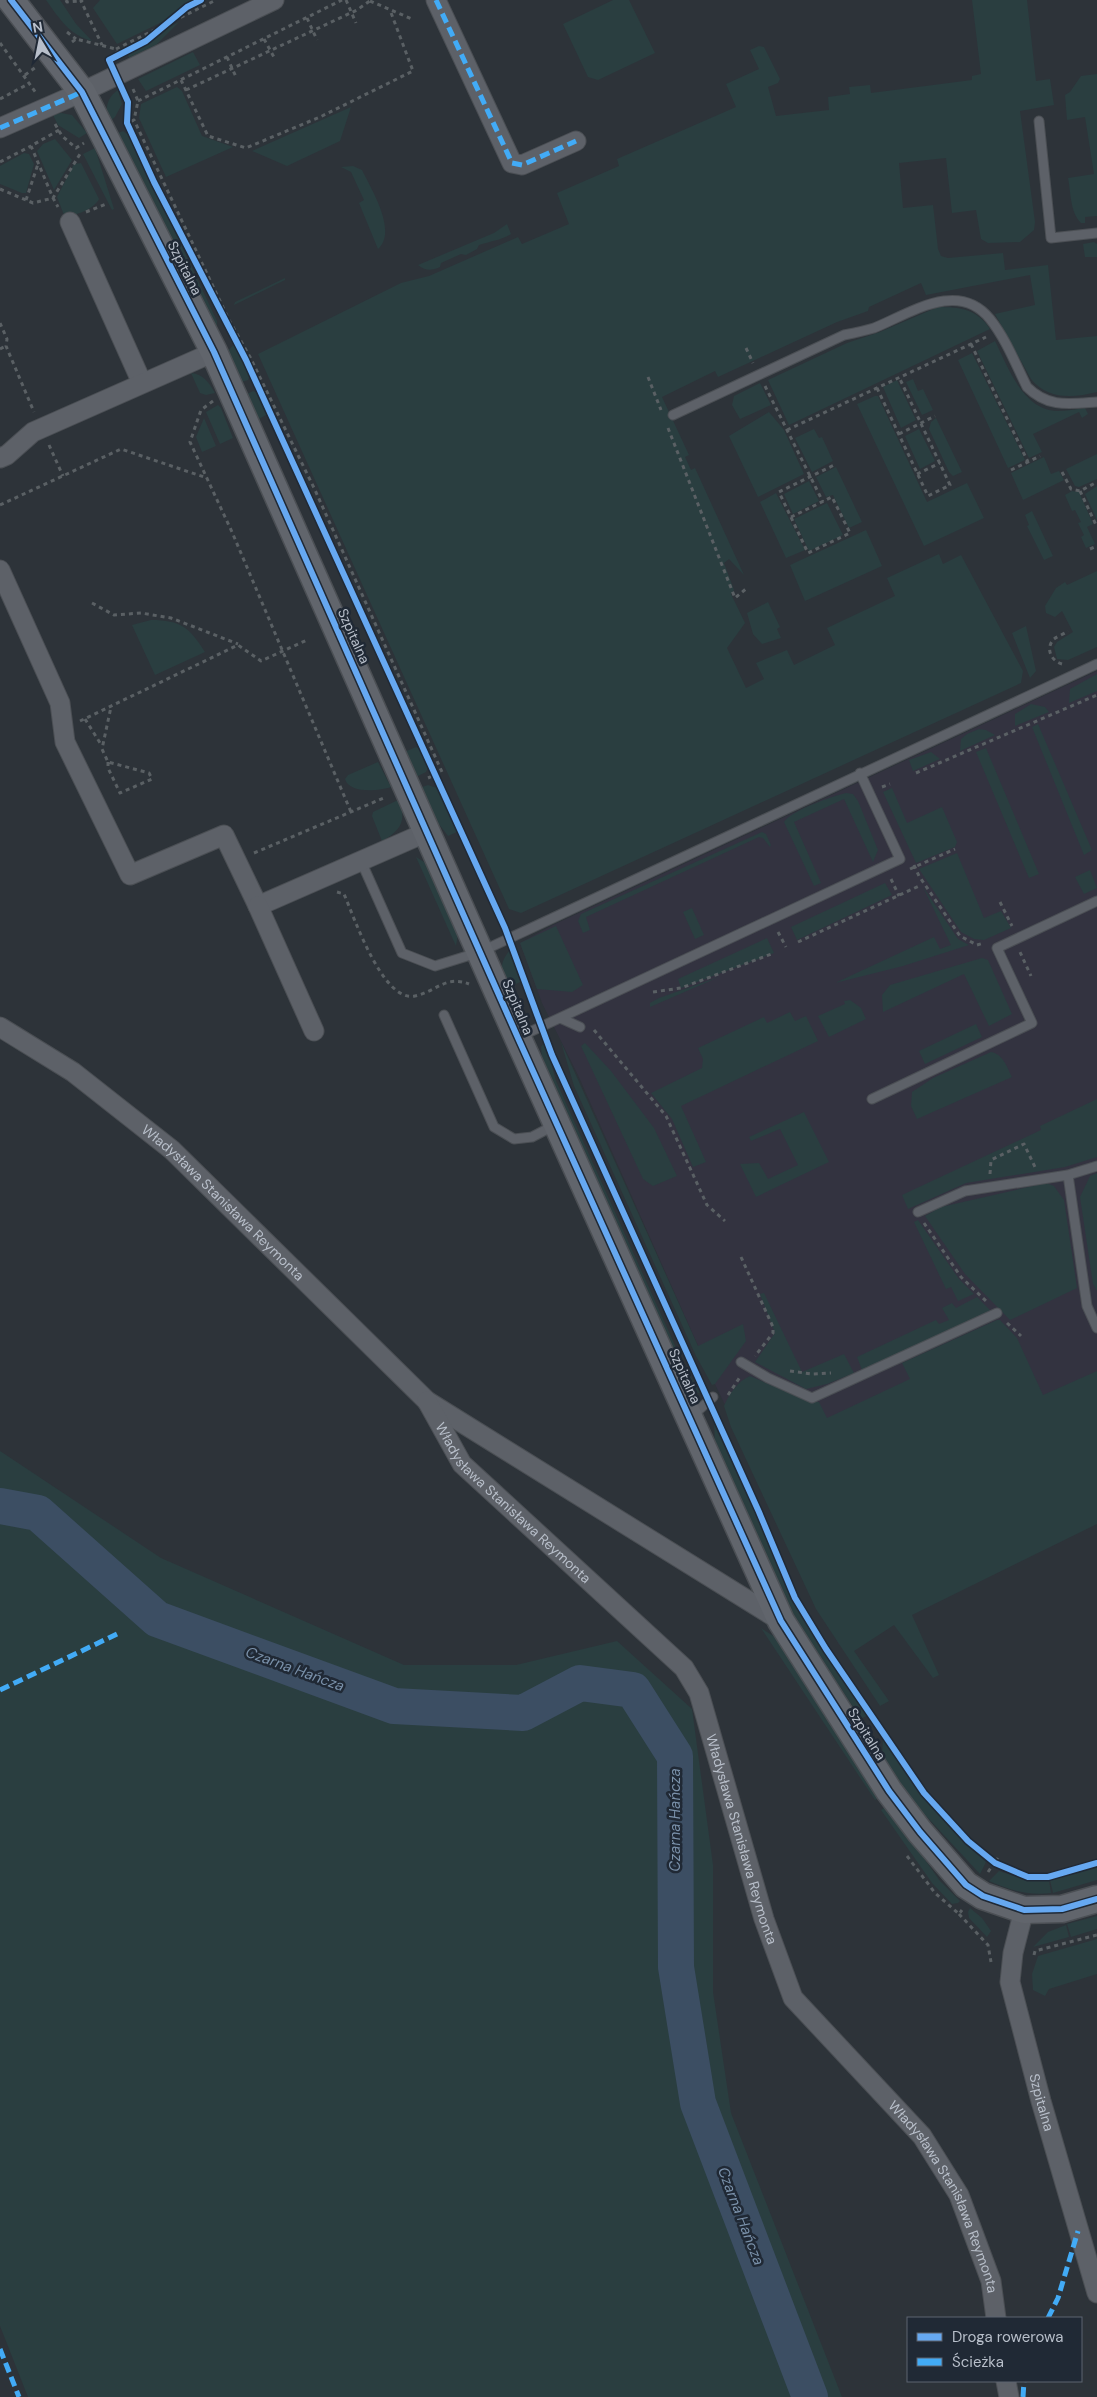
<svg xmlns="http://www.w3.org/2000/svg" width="1097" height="2397" font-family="'DM Sans',sans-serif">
<rect width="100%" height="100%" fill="#2d3339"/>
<path fill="#333340" d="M1097,671v851l-258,123 -124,-261 -137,-309 -36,-72 -22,-60 33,-18z"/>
<path fill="#2a3e40" d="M46,0h14l16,24 16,17c-23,-6 -33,-23 -46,-41z
M100,0h107l-90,44 -24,-36z
M613,0h16l26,53 -57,27 -10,-3 -25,-53z
M972,0h55l9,81 14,-2 4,26 -34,6 15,111 -1,8 -14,12 -32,1 -7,-4 -5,-29 -24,3 -6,-55 -47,5 4,45 30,-3 5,44 3,7 7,2 55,-5 2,17 43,-5 8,75 41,-4v56c-24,6 -49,8 -66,-13l-36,-65 40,-9 -5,-30 -104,20 -5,-12 -52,24 -1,4 -31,11 -119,55 -3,-6 -53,26 27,58 -4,2 6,13 4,-2 49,107 -15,-16 -5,4 10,27 -3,4 14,29 -18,25 19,40 18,-9 -8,-16 31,-13 7,15 41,-20 -8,-17 68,-32 -8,-18 52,-24 4,10 18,-9 62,116 -2,12 -500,230 -12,-4 -251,-555 143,-71 28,-7 89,-39 4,7 47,-20 -12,-31 62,-27 -2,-7 119,-52 -10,-23 33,-15 -9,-19 9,-4 5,1 16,32 -2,4 -10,4 8,29 53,-6 -1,-13 22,-3 -1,-7 21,-2 1,8 101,-13v-4l9,-2z
M179,22l-23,23 -27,13 -3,-9z
M193,52l7,13 -54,26 -8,-12z
M1097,74v142l-12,1v6h-4c-11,-11 -10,-30 -13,-45l26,-4 -9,-57 -18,3 -2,-25 5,-3 11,-16z
M177,87l5,4 20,45 31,11 -67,30 -27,-59 2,-14z
M118,90l4,14 -7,13 -6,5c-5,-12 -2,-25 9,-32z
M351,107l-11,34 -53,25 -35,-15z
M61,113l11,2 15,18 -8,5 -21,-13 -5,-10z
M123,131l7,5 87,185v7l-7,-2 -94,-192z
M55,139l17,21 -18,30 -17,-39 6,-7z
M95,148l19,61 -2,1 -29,-56z
M24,153l5,1 5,10 -8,29h-4l-22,-9v-18z
M81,163l18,36c-5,10 -24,18 -35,16l-7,-18 17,-33z
M353,166l9,4c9,19 36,61 16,79l-19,-46 5,-3 -13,-28 -10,-5z
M507,224l4,10c-9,6 -21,7 -32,11l-2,4 -11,6 -5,-1 -20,9 -1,4c-9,4 -14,4 -22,-2l76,-32z
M1094,242l3,2v13h-12l-2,-13z
M285,278v2l-51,25 1,-3z
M938,307c22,0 39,2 52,22l-201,96 -21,-45 79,-37 33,-11z
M995,341c13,26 28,69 62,70 9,0 19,-2 28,-3l3,6 -6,4 -3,-6 -46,22 9,18 -13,6 -52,-107z
M236,342l14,33 -2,5 -12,4 -9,-32z
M972,353l53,107 -17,8 -50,-108z
M191,373c13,1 18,10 24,20l-9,2 -6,-2z
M913,379l5,12 5,-2 10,21 -11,5 -16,-33z
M897,380l19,40 -15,8 -18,-41z
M760,383l11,22 -31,14 -8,-14 2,-9z
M253,391c9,3 14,15 13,24l-14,8 -11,-26z
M875,396h3l49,106 40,-19 17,35 -60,28 -67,-142z
M218,405l3,3 12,30 -13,6 -14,-32z
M769,412l15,18 20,44 -46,23 -29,-61z
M204,418l12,28 -14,6 -6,-15z
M936,418l26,54 -9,4 -4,-4 -20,-43 2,-7z
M814,429l5,9 3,-1 11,24 -21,11 -17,-34z
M919,429l16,32 -15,8 -15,-33z
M1097,454v25l-18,8 -4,-1 -9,-17z
M1044,457l7,17 8,-3 5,9 -41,20 -12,-27z
M836,467l26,55 -13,6 -16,-33 -7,2 -10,-20z
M809,481l10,20 -26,13 -9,-20z
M1097,486v34l-12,-26z
M1072,491l7,1 14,32 -6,3 8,17 -9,4 -5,-11 3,-2 -6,-12 3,-1 -6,-12 -3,1 -7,-16z
M776,493l29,57 -19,8 -26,-56z
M827,503l16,32 -34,16 -15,-32z
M1032,511l21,45 -9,4 -17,-34 2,-1 -4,-10z
M866,530l16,36 -77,35 -15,-36z
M1097,567v80l-29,13 -11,-1 -3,-12 3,-5 16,-10 -11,-21 -7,6 -9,-4 -1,-7 11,-18 9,-6 2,3 30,-14z
M768,602l12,25 -3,2 4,9 -19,6 -9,-10 -6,-21z
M151,620c30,0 39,8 54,32l-50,23 -23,-50z
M1026,626l10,45 -6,7 -18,-45z
M1097,674v17l-28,12 1,-14z
M1031,704l14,3 4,5 -34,14v-12z
M1038,724l54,126 -8,5 -52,-128z
M979,729l7,1 9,5 -35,16 1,-12 6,-5z
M416,747l4,2 8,19 -2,4 -12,6 -12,-25z
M986,748l53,126 -10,4 -53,-126z
M931,752l9,7 -27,12 -4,-11z
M378,762l13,25c-12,4 -42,7 -46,-8l3,-4z
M428,785l9,3 20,44 -9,4 -22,-29 -9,-18z
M892,788l15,35 35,-16 15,35 -2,5 -39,16 -33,-71z
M846,793l7,1 5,7 20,49 -5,12 -29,-63 -50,23 27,61 -7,3 -30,-64c6,-11 49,-26 62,-29z
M398,800c10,20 2,31 -16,41l-10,-25 1,-4z
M762,832l4,2 5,11 -1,2 -7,-9 -4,-1 -173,80 4,13 -7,3 -5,-12 3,-7z
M957,853l27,65 17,-7 10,17 -27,12 -10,-1 -13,-7 -42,-63z
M416,857l8,5 7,11 27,61 -2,12z
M1090,870l7,18 -13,6 -9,-17z
M885,883l7,12 -95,45 -6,-13z
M923,887l35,52 11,6 -66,21 -68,17 99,-46 6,12 11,-4z
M692,908l12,27 -9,4 -12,-27z
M556,926l27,59 -11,7 -35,-3 -17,-46z
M767,938l7,15 -93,35 -3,-9z
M510,950l11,28 -1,4 -12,6c-7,-15 -10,-24 2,-38z
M982,958l6,2 24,54 -23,12 -25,-52 -81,38 -1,-17 8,-10z
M719,977l-69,30v-4l9,-5z
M850,1000l11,8 5,11 -37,18 -11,-21 27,-12 -1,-3z
M790,1012l5,9 11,-5 12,25 -137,65 25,56 -13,5 -21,-48 -21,-26 51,-25 1,-9 -5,-11 66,-31 3,6z
M976,1024l6,13 -57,27 -6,-13z
M545,1041l11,40 126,280 18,32 -8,-1 -5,-9 -145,-322 -1,-14z
M561,1042l137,304 45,-22 3,17 -31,43 -3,1 -16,-29 -122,-270z
M585,1043l26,28 43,57 23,48 -24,10 -10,-7 -62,-133z
M991,1052c12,2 16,15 21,25l-95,42 -6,-13 1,-14 21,-14z
M1097,1099v58l-32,10 -99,16 -58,26 -6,-14 139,-65 -1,-4z
M804,1112l25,50 -73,35 -16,-33 19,-1 9,16 30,-14 -18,-36 -29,12 -2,-4z
M1097,1173v118l-4,-7 -13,-87 10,-21z
M1046,1183l8,3 10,14 13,88 -67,32 -45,-46 -40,-58 16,-9z
M918,1220l41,59 15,15 -16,7 -7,-14 -5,2 -32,-67z
M764,1293l38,79 42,-18 10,19 -27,11 -21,5 -51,-27 20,-29 -15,-39z
M977,1297l14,14 -129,59 -5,-13 79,-37 3,4 10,-4 -7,-12 10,-5 4,5z
M997,1320h3l17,18 26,57 54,-24v153l-185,91 27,60 -6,3 -39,-53 -40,26 35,50 -9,5 -64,-97 -85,-182 -7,-21c5,-12 14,-25 26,-30l58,25 11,1 8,16 83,-39 -8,-16z
M714,1424l86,186 68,105 -7,4 -65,-99 -77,-167 -4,-10z
M0,1451l161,107 243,107h112l101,-24 75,68 21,156v127l18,121 111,284h-814l-28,-71z
M761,1628l17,11 102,158 -5,3z
M883,1738l46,65 37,41 20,18 -6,12 -66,-71 -32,-49z
M887,1806l53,75 20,20 -2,2 -6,1 -20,-21 -51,-73z
M1097,1867v13l-44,13 -3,-13z
M999,1871l27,9h23l2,13c-22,3 -42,-3 -62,-12z
M970,1908l12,10 9,13 -4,6 -18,-19 -1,-6z
M1097,1916v13l-26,8 -4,-13z
M1066,1925l3,12 -36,10 15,-15z
M1097,1939v35l-48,15 -4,7 -12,-6 -1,-16 6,-18z"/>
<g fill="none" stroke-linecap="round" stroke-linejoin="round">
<path stroke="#3c4e63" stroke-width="36" d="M0,1506l38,7 119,106 237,87 129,7 57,-30 53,7 42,66 1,211 22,136 112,294"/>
<g stroke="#4b4f54" stroke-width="11">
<path id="lane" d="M1039,121l12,117 46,-5
M673,415l171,-80c10,-2 20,-4 30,-7 35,-14 84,-49 116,-9 16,20 26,46 37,68 21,21 42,17 70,15
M361,861l41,92 33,13 45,-14 617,-288
M444,1015l50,112 20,12 18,-2 23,-12
M560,1018l20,9
M519,1037l381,-178 -40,-86
M872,1099l160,-76 -35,-75 100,-47
M1068,1175l19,131 10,22
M918,1212l47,-21 103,-16 29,-9
M741,1362l27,16 44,20 185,-85
M691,1417l22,-20"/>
</g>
<g stroke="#4b4f54" stroke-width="21">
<g id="street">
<path d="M436,0l76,163 10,2 54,-24"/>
<path d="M0,128l82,-36 192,-92"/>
<path d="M70,222l72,161"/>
<path d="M0,458l7,-3 26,-23 181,-80"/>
<path d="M0,570l60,133 5,39 65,133 94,-40 34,71 169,-74"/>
<path d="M258,906l56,125"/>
<path id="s1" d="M0,1027l73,45 99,78 255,251 354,220"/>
<path id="s2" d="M427,1401l35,63 222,204 15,25 65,226 29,79 129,138 37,59 32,86 5,37"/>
<path id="s3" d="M1024,1910l-11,43 -3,29 31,119 56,192"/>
<path d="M1006,2381l3,16"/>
</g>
</g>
<g stroke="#4b4f54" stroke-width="29">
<path id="secondary" d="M11,0l71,92 132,260 304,686 263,583 108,170 31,41 46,53 17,11 41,14 38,-1 35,-10"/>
</g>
<path stroke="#5a6064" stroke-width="3" stroke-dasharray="4 4" stroke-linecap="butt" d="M66,0l1,2 14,-1
M83,0l-2,1 21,44
M346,0l10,23
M370,1l42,18
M307,18l10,22
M67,32l9,7
M264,39l11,20
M72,42l4,-3 40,10 2,4
M0,43l36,50
M116,49l100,-49
M227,57l9,20
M25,75l11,-8
M181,80l27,56 38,12 74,-31 93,-46 -23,-61
M133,89l5,12 -4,19
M186,90l171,-80 14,-10
M0,99l30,-16
M138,101l204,-101
M55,124l7,12 14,12 8,-5
M124,124l10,-4 95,200 21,37 65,133 127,282 -14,6
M59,130l-28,16 22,52 27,-44
M0,162l31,-16
M0,189l33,14 20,-5 5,9
M26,200l12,-36
M86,212l20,-8
M0,323l7,16 -1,7 28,66
M971,344l57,118
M746,348l7,15
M0,349l6,-3
M648,377l13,33
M765,386l58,116
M877,388l51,108 22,-11 -51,-108
M213,401l-12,9 -11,32 42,90 119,280
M668,428l67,170 12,-10
M787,430l199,-93
M899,434l36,-18
M49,445l14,31
M1011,470l29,-14
M1062,472l9,17 9,2 17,-9
M917,474l23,-11
M1080,491l17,36
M0,505l121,-56 86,29
M791,517l41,-20 18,36 -42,20 -29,-61 55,-27
M1090,549l7,-3
M92,603l22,12 27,-2 30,5 67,26
M1062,664c-11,-3 -17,-16 -8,-25 4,-3 10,-5 14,-8
M85,719l17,27
M80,721l158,-76 23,16 46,-21
M108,762v6l12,25 32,-14 -3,-6 -41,-11 -6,-13 9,-42
M916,773l181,-78
M882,787l8,-3
M254,853l132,-56
M914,865l5,11 41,60 17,9 7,-2
M910,869l45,-20
M891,879l8,17
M337,892l7,2c10,23 39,109 71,102 22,-5 31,-21 54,-12
M1000,902l12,24
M778,932l8,15
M798,942l121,-56
M1020,952l11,24
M653,992l28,-4 93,-35
M594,1030l72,86 41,89 18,16
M990,1174l1,-14 33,-16 11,23
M924,1223l37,54 26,25
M741,1257l32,70v6l-18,23
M1007,1323l14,13
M790,1371l22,3 19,-1
M728,1395l12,-18
M907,1856l28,37 24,21 3,-4
M988,1872l10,-14
M959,1914l29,31 3,17
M1034,1955l1,-4 62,-16"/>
<use href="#lane" stroke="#5d6168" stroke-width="9"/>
<use href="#street" stroke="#5d6168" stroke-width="19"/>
<use href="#secondary" stroke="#61656c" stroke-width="26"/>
<path stroke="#42abf6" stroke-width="5" stroke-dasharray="10 5" stroke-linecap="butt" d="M436,0l76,163 10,2 54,-24
M0,128l82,-36
M0,1690l117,-56
M1048,2318l10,-20 20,-67
M0,2349l19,48
M1023,2397l1,-16"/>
<g stroke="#202935" stroke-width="9">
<path id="cycleway" d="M11,0l71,92 132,260 304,686 263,583 108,170 31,41 46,53 17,11 41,14 38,-1 35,-10
M201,0l-14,7 -41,34 -37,19 19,42 -1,21 27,59 92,178 259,568 47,127 207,457 36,86 31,51 98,144 44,48 27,22 33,14h20l49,-14"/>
</g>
<use href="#cycleway" stroke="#66a8f1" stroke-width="6"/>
</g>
<g text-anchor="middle" stroke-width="5" stroke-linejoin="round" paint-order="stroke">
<g font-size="14" fill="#b8bfca" stroke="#202935">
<text transform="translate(185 268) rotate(63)" y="5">Szpitalna</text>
<text transform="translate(354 636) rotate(66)" y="5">Szpitalna</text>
<text transform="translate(518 1007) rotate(67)" y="5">Szpitalna</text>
<text dy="5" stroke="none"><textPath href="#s1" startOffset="285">Władysława Stanisława Reymonta</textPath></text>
<text transform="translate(685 1376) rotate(66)" y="5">Szpitalna</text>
<text dy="5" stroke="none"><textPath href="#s2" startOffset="135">Władysława Stanisława Reymonta</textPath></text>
<text transform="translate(867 1734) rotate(58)" y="5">Szpitalna</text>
<text dy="5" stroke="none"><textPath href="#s2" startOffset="555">Władysława Stanisława Reymonta</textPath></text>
<text dy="5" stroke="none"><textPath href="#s3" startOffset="198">Szpitalna</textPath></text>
<text dy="5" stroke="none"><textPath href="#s2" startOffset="975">Władysława Stanisława Reymonta</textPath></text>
</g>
<g font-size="15" font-style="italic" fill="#7a91aa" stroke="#202935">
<text transform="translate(295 1669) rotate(20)" y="5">Czarna Hańcza</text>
<text transform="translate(675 1820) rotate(-90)" y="5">Czarna Hańcza</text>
<text transform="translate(741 2216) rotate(69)" y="5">Czarna Hańcza</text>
</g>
</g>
<rect x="907" y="2317" width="175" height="65" fill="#202935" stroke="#5d6571"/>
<rect x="917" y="2333" width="25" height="8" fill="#66a8f1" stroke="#5d6571"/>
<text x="952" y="2342" font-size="15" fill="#b8bfca">Droga rowerowa</text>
<rect x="917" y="2358" width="25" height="8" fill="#42abf6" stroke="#5d6571"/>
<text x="952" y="2367" font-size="15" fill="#b8bfca">Ścieżka</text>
<g transform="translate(40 40) rotate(350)" stroke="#202935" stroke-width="4" paint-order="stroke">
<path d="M0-4L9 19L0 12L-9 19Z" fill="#b8bfca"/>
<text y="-8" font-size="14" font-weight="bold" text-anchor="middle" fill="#b8bfca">N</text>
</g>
</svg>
